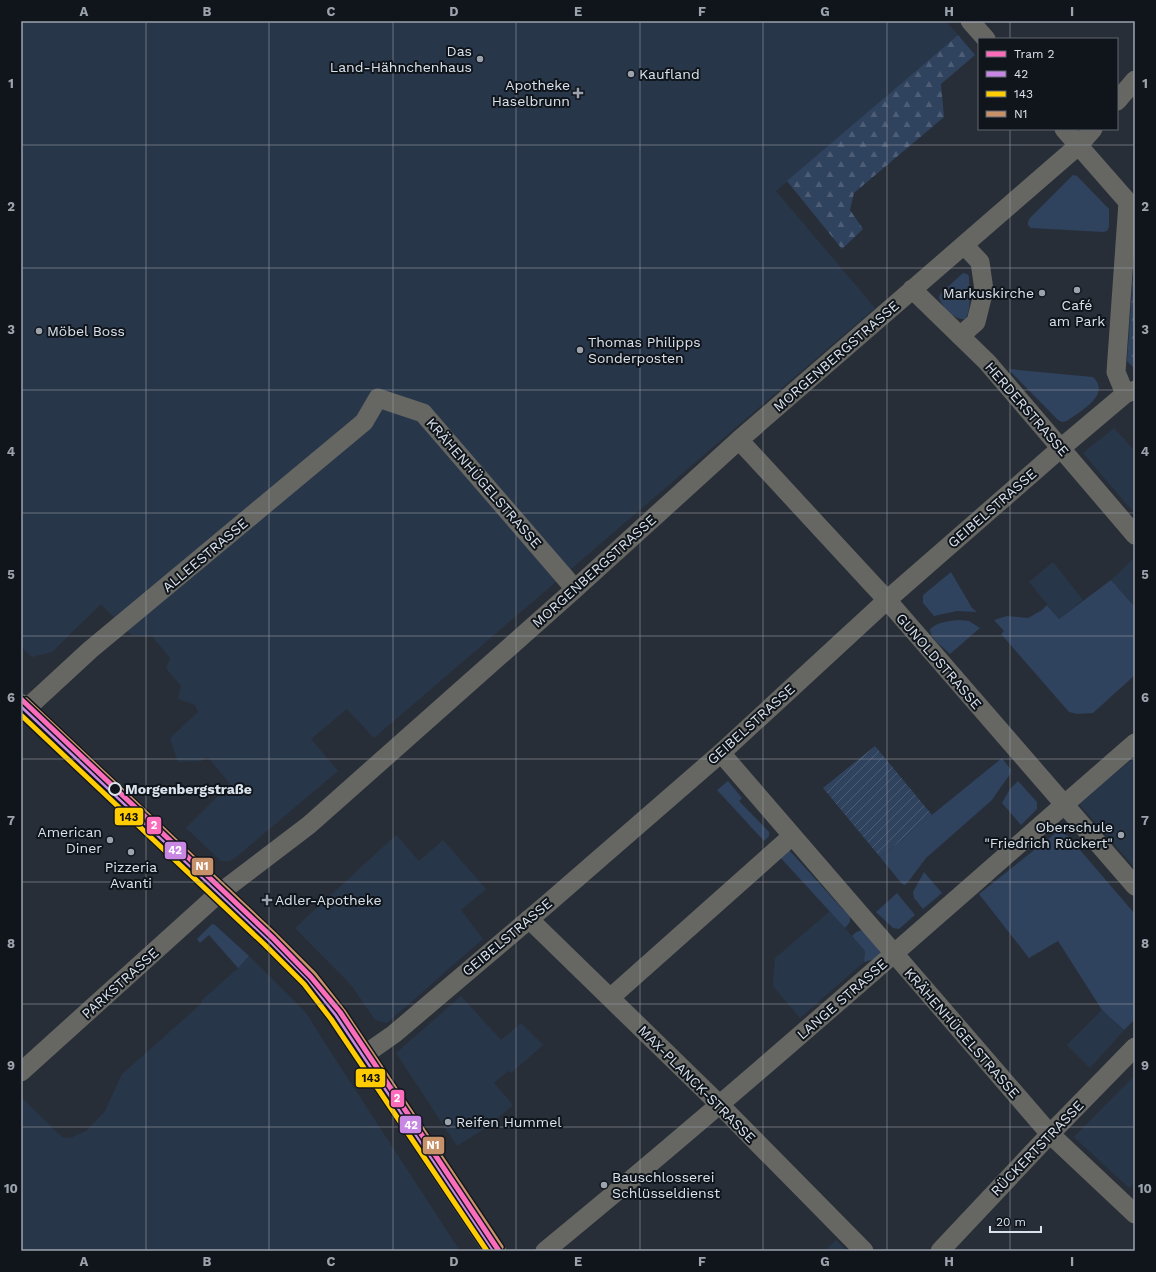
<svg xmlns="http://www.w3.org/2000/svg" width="1156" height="1272" font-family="'Work Sans',sans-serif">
<defs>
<pattern id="forest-firs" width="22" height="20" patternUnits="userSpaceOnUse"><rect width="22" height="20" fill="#2f425e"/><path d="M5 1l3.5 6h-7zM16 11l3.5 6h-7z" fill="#4d5d75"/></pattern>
<pattern id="park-crowns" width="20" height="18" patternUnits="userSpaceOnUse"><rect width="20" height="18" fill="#2f425e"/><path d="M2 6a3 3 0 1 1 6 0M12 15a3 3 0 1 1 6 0" fill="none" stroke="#4d5d75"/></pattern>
<pattern id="garden-furrows" width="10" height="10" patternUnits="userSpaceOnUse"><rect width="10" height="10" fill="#2f425e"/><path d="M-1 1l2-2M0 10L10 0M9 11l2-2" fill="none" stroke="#4d5d75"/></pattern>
</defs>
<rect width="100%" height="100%" fill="#282e37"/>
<path fill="#28364a" d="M21,21h925l12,14 -182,156 99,117 -501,430 -27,-29 -36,30 27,32 -103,87 -5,3h-9l-35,-33 44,-44 -22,-27 -7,4 -23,1 -8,-24 28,-26 -3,-7 -17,-6 3,-13 -15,-18 4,-10 -18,-22 -20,-1 -31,-31 -49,48 -20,5 -11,-10z
M1114,428l21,23v63l-52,-61z
M1134,558l1,1v48l-24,-27z
M1053,562l30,38 -24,19 -30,-37z
M1135,757v111l-57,-65z
M396,835l23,26 24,-21 43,49 -25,21 22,29 -96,84 -12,-3 -24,-35 -56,-57z
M830,911l35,40 -1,11 -64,56 -27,-32 2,-28z
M249,956l58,58 14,23 139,214h-439v-154l41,40 8,1 16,-7 19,-20 17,-37 78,-69 2,-5 36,-32z
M461,996l40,44 20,-17 22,22 -32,28 -3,-2 -14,12 19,22 -26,22 -30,19 -61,-93z
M1102,1010l22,20 -34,38 -23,-23z
M1135,1075v107l-6,6 -55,-51z
M836,1240l11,11h-22z"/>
<path fill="#2f425e" d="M1073,175l4,1 32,33v18l-2,4 -4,1 -72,-4 -3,-3v-3l2,-4z
M963,273l4,1 2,2c0,11 3,36 -4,43 -11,1 -22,-11 -26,-21l1,-4z
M1009,369l84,8c19,18 -13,34 -26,44l-5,1 -4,-2 -49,-50z
M951,572l21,36 5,4 -20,-1 -23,5 -11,-13v-8z
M1111,580l24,27v68l-42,38 -16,1 -8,-2 -68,-78 3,-3 -10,-11 13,-4 21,2 14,-8 5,-5 12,14z
M959,620l10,1 11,7 -30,26c-7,-7 -20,-15 -20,-25 8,-7 18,-8 29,-9z
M1002,758l9,12 -1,4 -18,26 -66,58 -18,24 -3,3 -3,-1 -22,-27z
M728,781l14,17 -3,3 30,31v4l-5,5 -47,-51z
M1018,781l19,21v7l-16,16 -19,-22 8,-14z
M1057,832l5,1 6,3 67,78v105l-11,11 -22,-20 -44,-69 -29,17 -50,-64z
M789,850l61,67v5l-5,6 -67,-73z
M924,872l18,21 -19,16 -9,-11 -1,-6z
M897,893l18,22 -16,14 -6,-1 -17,-16z
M212,924l3,1 34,31 -11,12 -29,-33 -9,8 -3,-4z
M862,930h7l12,24 -6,5 -11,3 1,-11 -13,-15 4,-4z"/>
<path fill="url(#forest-firs)" d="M958,35l17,20 -34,29 3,33 -90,76 -4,17 13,19 -21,20 -55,-68z"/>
<path fill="url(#park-crowns)" d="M1135,246v123l-8,-8z"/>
<path fill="url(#garden-furrows)" d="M875,746l57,69 -52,42 -57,-69z"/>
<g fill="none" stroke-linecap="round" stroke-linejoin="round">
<path stroke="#666762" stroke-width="19" d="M970,21l16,18
M1117,101l18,-21
M1064,129l71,81
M912,289l75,73 148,173
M960,336l16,-14 8,-32 -4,-28 -16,-17
M1125,394l-9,-22 12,-170
M739,440l148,160 248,286
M26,709l64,-59 274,-228 14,-24 45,15 152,176
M721,753l329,381 85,80
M529,919l191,186 144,146
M610,998l182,-162
M364,1055l30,-21 152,-129 175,-152 166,-153 174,-152 64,-54 10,-4
M21,1072l196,-177 92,-70 266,-236 164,-149 340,-295 14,-16
M545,1251c201,-165 394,-338 590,-508
M940,1251l110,-117 85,-87"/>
<path stroke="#656764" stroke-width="22" d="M21,705l248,234 40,40 28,36 158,236"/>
<g stroke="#10151c" stroke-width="8">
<path id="bus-1" d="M21,705l248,234 40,40 28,36 158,236"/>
</g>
<g stroke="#10151c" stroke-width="8">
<path id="bus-2" d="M21,715l243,229 40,40 27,35 156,232"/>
</g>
<g stroke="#10151c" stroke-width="8">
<path id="bus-3" d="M26,700l248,234 40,40 29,37 158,236"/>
</g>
<use href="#bus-1" stroke="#c787e3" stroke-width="5"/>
<use href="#bus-2" stroke="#fecc00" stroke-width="5"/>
<use href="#bus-3" stroke="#c7916a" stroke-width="5"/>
<g stroke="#10151c" stroke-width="8">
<path id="tram-1" d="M21,699l252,239 38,39 29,35 159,239"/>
</g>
<use href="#tram-1" stroke="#fb6dba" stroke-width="5"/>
</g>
<path fill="none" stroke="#9ca3ad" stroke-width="1" stroke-opacity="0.55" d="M146,21v1230M269,21v1230M393,21v1230M516,21v1230M640,21v1230M763,21v1230M887,21v1230M1010,21v18M1010,129v1122M21,145h1114M21,268h1114M21,390h1114M21,513h1114M21,636h1114M21,759h1114M21,882h1114M21,1004h1114M21,1127h1114"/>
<g fill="#9ca3ad" stroke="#10151c" stroke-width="1.5">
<circle cx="480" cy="59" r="4"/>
<circle cx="631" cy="74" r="4"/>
<path d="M576 87h4v4h4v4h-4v4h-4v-4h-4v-4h4z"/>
<circle cx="1077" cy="290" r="4"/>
<circle cx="1042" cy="293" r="4"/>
<circle cx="39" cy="331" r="4"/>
<circle cx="580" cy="350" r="4"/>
<circle cx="1121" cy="835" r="4"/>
<circle cx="110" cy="840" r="4"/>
<circle cx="131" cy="852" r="4"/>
<path d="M265 894h4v4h4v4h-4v4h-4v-4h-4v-4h4z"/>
<circle cx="448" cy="1122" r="4"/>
<circle cx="604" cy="1185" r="4"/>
</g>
<circle fill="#10151c" stroke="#dae2ec" stroke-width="2" cx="115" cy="789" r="6"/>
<g text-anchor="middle" stroke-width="4" stroke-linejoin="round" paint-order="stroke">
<g font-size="14" fill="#dae2ec" stroke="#10151c" text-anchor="start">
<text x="472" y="56" text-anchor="end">Das<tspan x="472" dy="16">Land-Hähnchenhaus</tspan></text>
<text x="639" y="79">Kaufland</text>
<text x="570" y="90" text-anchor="end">Apotheke<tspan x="570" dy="16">Haselbrunn</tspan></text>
<text x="1034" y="298" text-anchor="end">Markuskirche</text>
<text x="1077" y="310" text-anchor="middle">Café<tspan x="1077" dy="16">am Park</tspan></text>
<text x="47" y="336">Möbel Boss</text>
<text x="588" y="347">Thomas Philipps<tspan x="588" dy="16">Sonderposten</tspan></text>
<text x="1113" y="832" text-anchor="end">Oberschule<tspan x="1113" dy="16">"Friedrich Rückert"</tspan></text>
<text x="102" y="837" text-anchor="end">American<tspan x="102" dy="16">Diner</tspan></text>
<text x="131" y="872" text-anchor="middle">Pizzeria<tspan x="131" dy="16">Avanti</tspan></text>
<text x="275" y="905">Adler-Apotheke</text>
<text x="456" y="1127">Reifen Hummel</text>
<text x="612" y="1182">Bauschlosserei<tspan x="612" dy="16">Schlüsseldienst</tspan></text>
</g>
<g font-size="14" fill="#dae2ec" stroke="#10151c">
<text transform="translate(836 356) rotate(-41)" y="5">MORGENBERGSTRASSE</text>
<text transform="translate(1027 409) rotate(49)" y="5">HERDERSTRASSE</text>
<text transform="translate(484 483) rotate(49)" y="5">KRÄHENHÜGELSTRASSE</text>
<text transform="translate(992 508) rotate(-41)" y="5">GEIBELSTRASSE</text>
<text transform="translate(205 555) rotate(-40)" y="5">ALLEESTRASSE</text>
<text transform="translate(594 571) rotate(-42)" y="5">MORGENBERGSTRASSE</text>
<text transform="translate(939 661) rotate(49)" y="5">GUNOLDSTRASSE</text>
<text transform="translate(751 724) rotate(-42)" y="5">GEIBELSTRASSE</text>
<text transform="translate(507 937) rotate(-40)" y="5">GEIBELSTRASSE</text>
<text transform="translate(120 983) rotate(-42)" y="5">PARKSTRASSE</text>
<text transform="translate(842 999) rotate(-41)" y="5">LANGE STRASSE</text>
<text transform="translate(962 1033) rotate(49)" y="5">KRÄHENHÜGELSTRASSE</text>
<text transform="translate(697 1084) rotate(45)" y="5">MAX-PLANCK-STRASSE</text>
<text transform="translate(1037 1148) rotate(-46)" y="5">RÜCKERTSTRASSE</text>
</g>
<g font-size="14" font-weight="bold" fill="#dae2ec" stroke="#10151c" text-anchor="start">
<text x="125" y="794">Morgenbergstraße</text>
</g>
</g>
<g stroke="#10151c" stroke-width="1.5">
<rect x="114" y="807" width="30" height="19" rx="4" fill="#fecc00"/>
<rect x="146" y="816" width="16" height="19" rx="4" fill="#fb6dba"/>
<rect x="164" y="841" width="23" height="19" rx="4" fill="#c787e3"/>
<rect x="191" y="857" width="23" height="19" rx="4" fill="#c7916a"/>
<rect x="355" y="1068" width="31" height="20" rx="4" fill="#fecc00"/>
<rect x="390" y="1089" width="15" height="19" rx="4" fill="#fb6dba"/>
<rect x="399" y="1115" width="23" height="19" rx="4" fill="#c787e3"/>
<rect x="422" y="1136" width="23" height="19" rx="4" fill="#c7916a"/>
</g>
<g font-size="11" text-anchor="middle" font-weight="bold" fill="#fff">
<text x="154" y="829">2</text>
<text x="175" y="854">42</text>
<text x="202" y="870">N1</text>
<text x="397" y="1102">2</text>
<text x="411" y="1129">42</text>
<text x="433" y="1149">N1</text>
</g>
<g font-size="11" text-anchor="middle" font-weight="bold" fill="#111">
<text x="129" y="821">143</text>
<text x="371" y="1082">143</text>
</g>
<rect width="1156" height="1272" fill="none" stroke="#10151c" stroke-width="44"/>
<rect x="978" y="38" width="140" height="92" fill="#10151c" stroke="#61676f"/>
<rect x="986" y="51" width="20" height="6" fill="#fb6dba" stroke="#61676f"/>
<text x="1014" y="58" font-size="12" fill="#dae2ec">Tram 2</text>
<rect x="986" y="71" width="20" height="6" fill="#c787e3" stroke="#61676f"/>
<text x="1014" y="78" font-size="12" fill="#dae2ec">42</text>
<rect x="986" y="91" width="20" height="6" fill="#fecc00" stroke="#61676f"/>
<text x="1014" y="98" font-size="12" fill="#dae2ec">143</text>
<rect x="986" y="111" width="20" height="6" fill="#c7916a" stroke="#61676f"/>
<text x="1014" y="118" font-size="12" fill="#dae2ec">N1</text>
<path d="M990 1226v6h51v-6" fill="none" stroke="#dae2ec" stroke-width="2"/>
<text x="996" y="1226" font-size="12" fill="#dae2ec" stroke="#10151c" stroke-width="3" paint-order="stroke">20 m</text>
<rect x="22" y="22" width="1112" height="1228" fill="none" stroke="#9ca3ad" stroke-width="1.5"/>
<g font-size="13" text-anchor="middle" font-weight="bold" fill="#9ca3ad">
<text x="84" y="16">A</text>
<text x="207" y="16">B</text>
<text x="331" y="16">C</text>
<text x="454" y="16">D</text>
<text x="578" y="16">E</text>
<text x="702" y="16">F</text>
<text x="825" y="16">G</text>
<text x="949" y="16">H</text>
<text x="1072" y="16">I</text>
<text x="11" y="88">1</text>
<text x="1145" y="88">1</text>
<text x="11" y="211">2</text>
<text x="1145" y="211">2</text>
<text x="11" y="334">3</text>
<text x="1145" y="334">3</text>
<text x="11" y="456">4</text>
<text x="1145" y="456">4</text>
<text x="11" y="579">5</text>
<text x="1145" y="579">5</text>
<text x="11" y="702">6</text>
<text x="1145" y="702">6</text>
<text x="11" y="825">7</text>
<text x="1145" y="825">7</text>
<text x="11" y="948">8</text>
<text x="1145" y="948">8</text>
<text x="11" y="1070">9</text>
<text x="1145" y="1070">9</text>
<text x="11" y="1193">10</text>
<text x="1145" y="1193">10</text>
<text x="84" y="1266">A</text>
<text x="207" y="1266">B</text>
<text x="331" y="1266">C</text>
<text x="454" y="1266">D</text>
<text x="578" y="1266">E</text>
<text x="702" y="1266">F</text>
<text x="825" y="1266">G</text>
<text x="949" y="1266">H</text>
<text x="1072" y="1266">I</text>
</g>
</svg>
